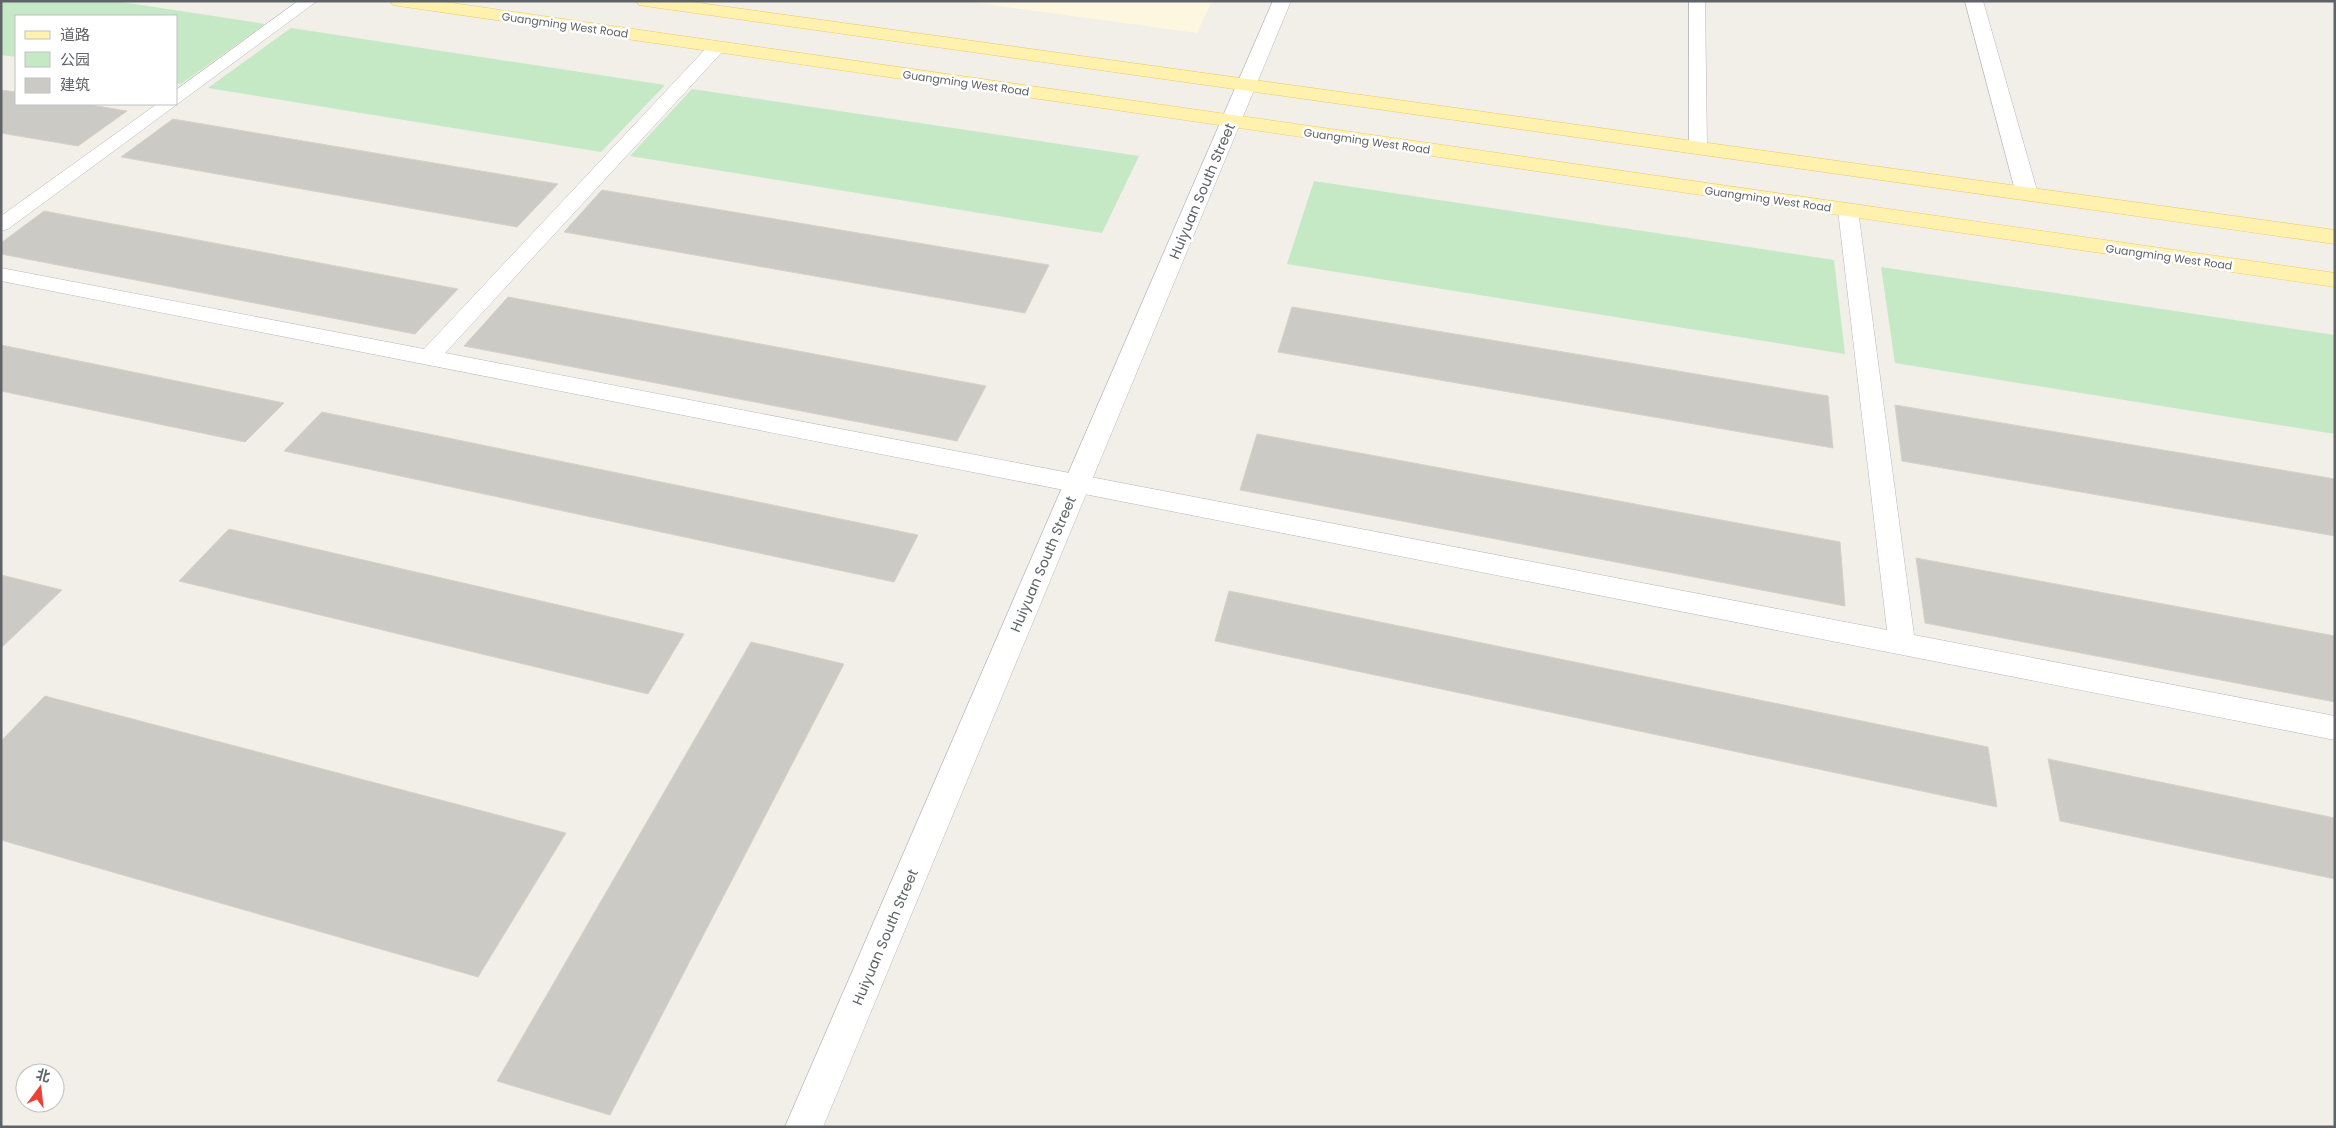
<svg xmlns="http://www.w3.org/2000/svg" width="2336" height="1128" font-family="Poppins,'Noto Sans SC',sans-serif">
<rect width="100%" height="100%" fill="#f1efe8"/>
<path fill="#fef7e0" d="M963,1h249l-15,32z"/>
<path fill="#c5e8c5" d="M1,1h114l150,23 -84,60 -5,-1v-67h-160v41l-15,-2z
M291,28l374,57 -64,67 -393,-64z
M692,89l447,67 -37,77 -472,-77z
M1314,181l520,79 11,94 -558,-90z
M1881,267l454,68v99l-440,-71z"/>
<path fill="#cccac5" stroke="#d6d1c6" d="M1,90l15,2v12h69l42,7 -49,35 -77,-13z
M173,119l385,65 -41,43 -396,-70z
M602,190l447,75 -24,48 -461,-81z
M44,211l414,78 -43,45 -414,-80v-11z
M508,297l478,89 -29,55 -493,-95z
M1292,307l536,89 5,52 -555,-96z
M1,345l283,58 -39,39 -244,-51z
M1895,405l440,74v57l-433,-75z
M322,412l596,123 -24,47 -610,-131z
M1257,434l583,108 5,64 -605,-116z
M229,529l455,105 -36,60 -469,-113z
M1916,558l419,78v66l-410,-79z
M1,575l61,15 -61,58z
M1229,591l759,156 9,60 -782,-166z
M751,642l93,22 -234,451 -113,-34z
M45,696l521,137 -88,144 -477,-137v-99z
M2048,759l287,59v61l-275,-58z"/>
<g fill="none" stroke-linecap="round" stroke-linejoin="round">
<g stroke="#b5b8bc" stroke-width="1">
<path id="lane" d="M298,1h19l-309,228 -7,2v-15l156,-112h19v-14z
M1689,1h16l2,147 -3,4h-12l-3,-4z
M717,42l6,1 2,4 -2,4 -278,302 1442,277 -49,-420 3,-4 7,-2 7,2 3,4 56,425 421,81v24l-2334,-459v-13l423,81 287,-306z"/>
</g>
<g stroke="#b5b8bc" stroke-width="1">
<path id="street" d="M1965,1h18l55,193 -4,4 -7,2 -7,-2 -4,-4z"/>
</g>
<g stroke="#b6babf" stroke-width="1">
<path id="secondary" d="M1273,1h18l-468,1126h-38z"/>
</g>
<g stroke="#f2c960" stroke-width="1">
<path id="primary" d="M390,1h48l1897,272v14l-1936,-281 -6,-1z
M636,1h49l1650,229v14l-1690,-238 -6,-1z"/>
</g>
<use href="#lane" fill="#fff" fill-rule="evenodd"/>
<use href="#street" fill="#fff" fill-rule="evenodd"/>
<use href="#secondary" fill="#fff" fill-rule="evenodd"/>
<use href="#primary" fill="#fff2af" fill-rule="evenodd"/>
</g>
<g text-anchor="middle" stroke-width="5" stroke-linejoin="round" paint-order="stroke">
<g font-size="11" fill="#5f6368" stroke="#fff">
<text transform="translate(565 25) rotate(8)" y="4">Guangming West Road</text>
<text transform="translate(966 83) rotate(8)" y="4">Guangming West Road</text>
<text transform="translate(1367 141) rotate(8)" y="4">Guangming West Road</text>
<text transform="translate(1768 199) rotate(8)" y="4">Guangming West Road</text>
<text transform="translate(2169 257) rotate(8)" y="4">Guangming West Road</text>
</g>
<g font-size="14" fill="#5f6368" stroke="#fff">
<text transform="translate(1202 191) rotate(-67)" y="5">Huiyuan South Street</text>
<text transform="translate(1043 564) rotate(-67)" y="5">Huiyuan South Street</text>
<text transform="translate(885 937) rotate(-67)" y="5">Huiyuan South Street</text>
</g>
</g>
<rect width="2336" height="1128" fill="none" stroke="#5f6368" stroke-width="5"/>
<rect x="15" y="15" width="162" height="90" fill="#ffffff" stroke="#bfc1c3"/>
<rect x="25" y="31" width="25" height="8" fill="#fff2af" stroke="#bfc1c3"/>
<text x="60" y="40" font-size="15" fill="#5f6368">道路</text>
<rect x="25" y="52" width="25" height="15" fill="#c5e8c5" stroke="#bfc1c3"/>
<text x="60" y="65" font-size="15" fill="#5f6368">公园</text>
<rect x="25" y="78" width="25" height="15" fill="#cccac5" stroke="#bfc1c3"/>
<text x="60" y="90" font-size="15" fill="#5f6368">建筑</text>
<g transform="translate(40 1088) rotate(15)"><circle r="24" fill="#ffffff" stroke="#bfc1c3"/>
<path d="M0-4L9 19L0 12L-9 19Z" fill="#ea4335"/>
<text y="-8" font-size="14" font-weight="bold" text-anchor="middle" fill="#5f6368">北</text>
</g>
</svg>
